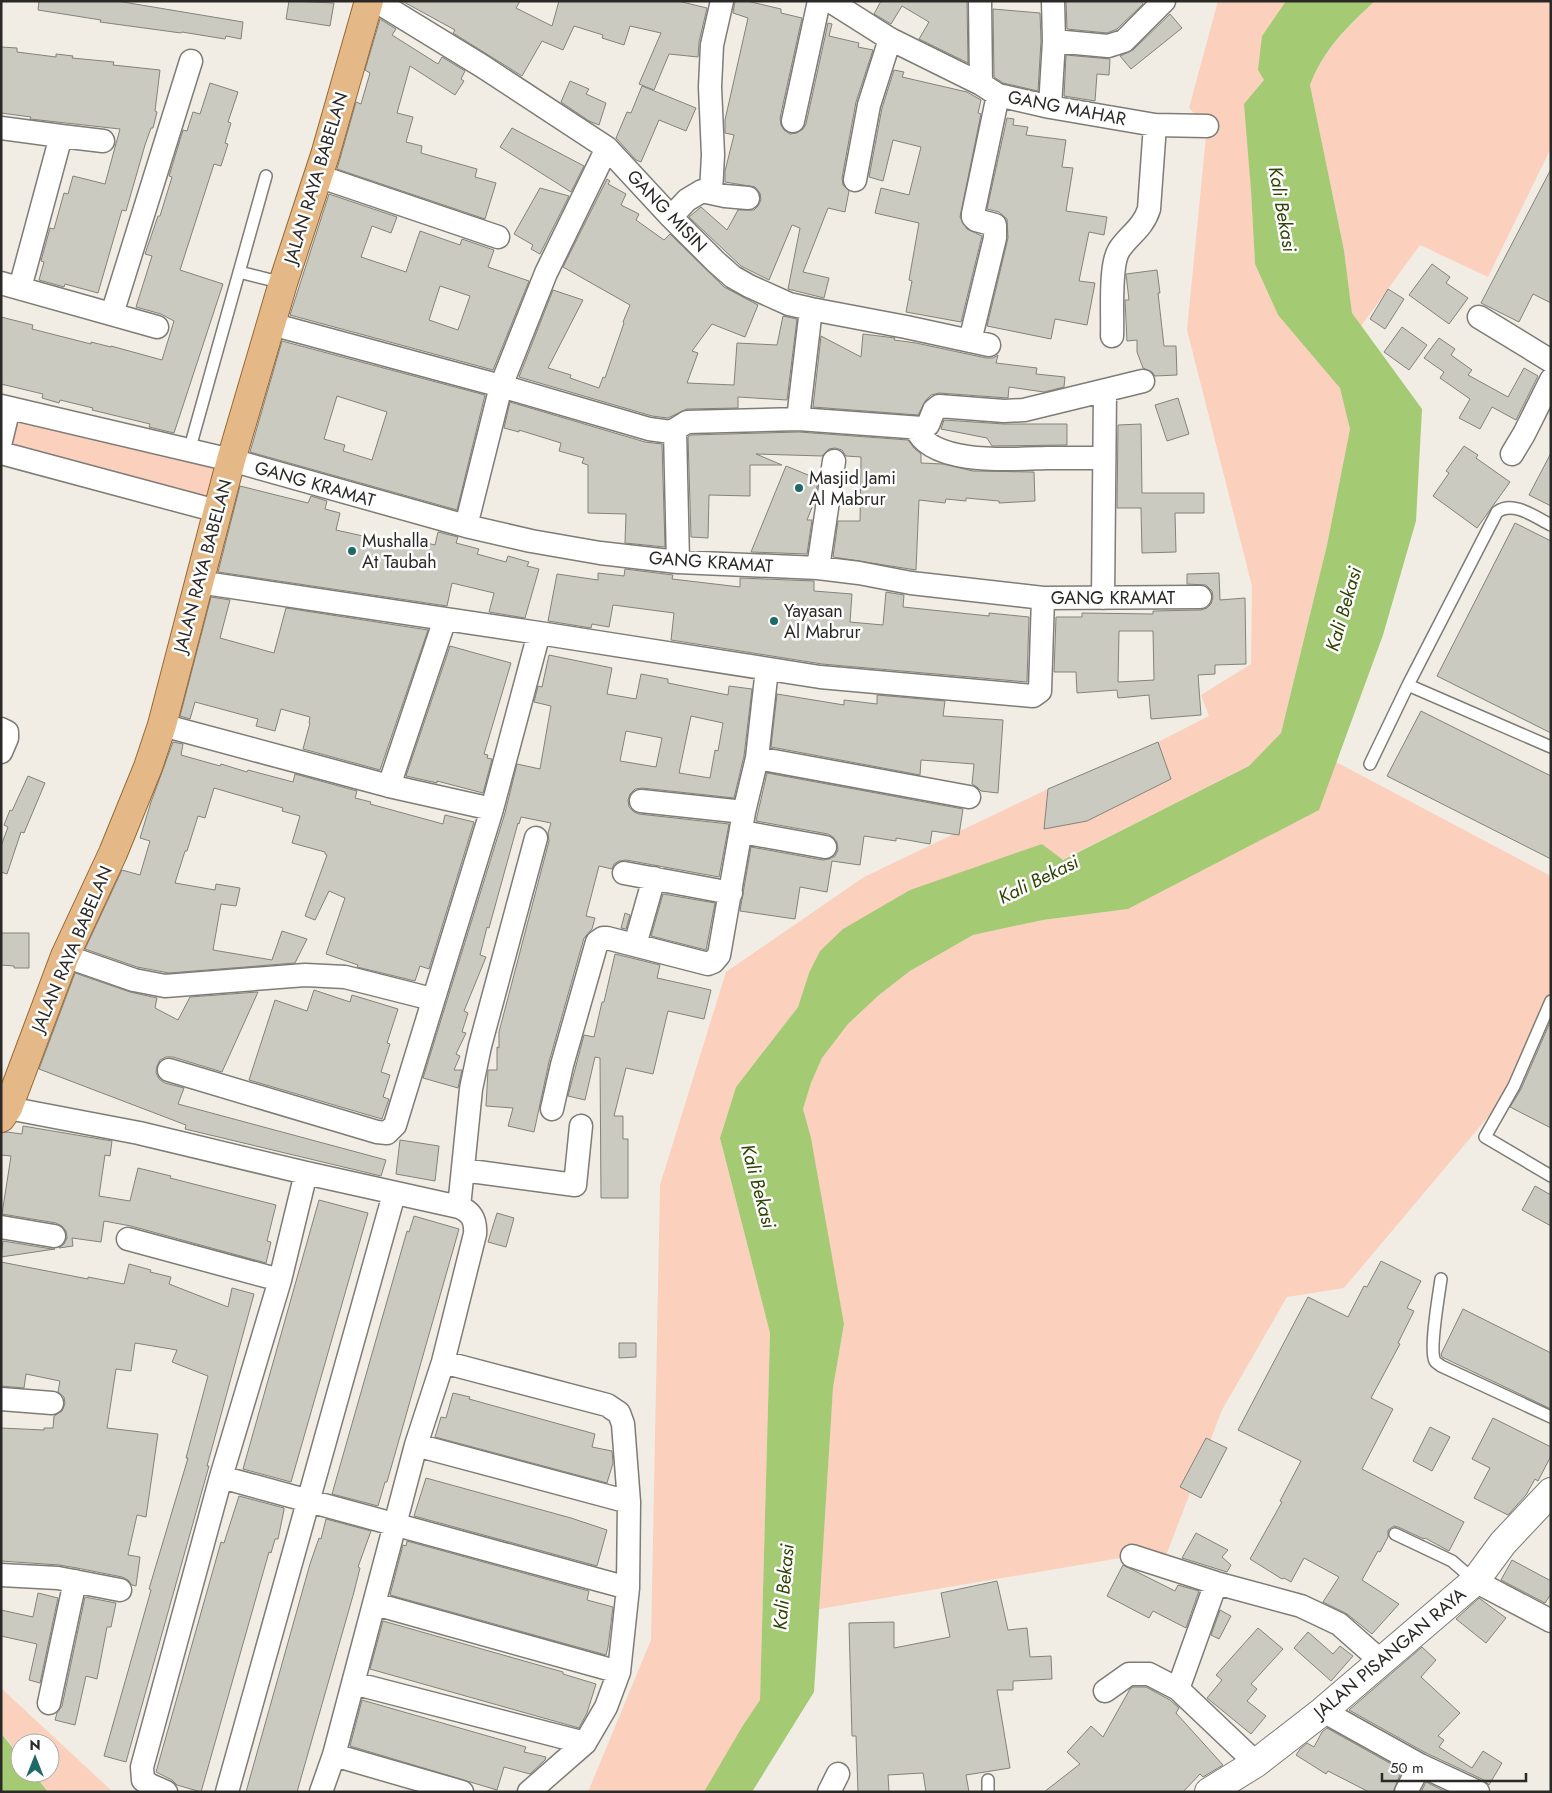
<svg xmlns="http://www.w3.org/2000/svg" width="1552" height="1793" font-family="Jost,sans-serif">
<rect width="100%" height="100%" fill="#f1ede5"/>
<path fill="#fbd0bd" d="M1218,1h68l-24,35 3,44 -14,110 4,74 23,51 63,73 9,41 -23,116 -46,188 -32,33 -187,94 -20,-16 -233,129 -11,34 -62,80 -16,51 50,195 -10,367 -55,92h-117l63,-152 9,-455 66,-213 138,-95 184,-88 -4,40 43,-8 84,-42 -13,-37 51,-26 -8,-21 50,-31 1,-78 -65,-256 20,-204 -18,-18z
M1375,1h176v147l-63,129 -68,-32 -59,81 -9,-13 -8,-63 -34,-165c15,-37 37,-57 65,-84z
M1,406l230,54 -14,51 -216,-58z
M1336,762l215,114v125l-37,85 -170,202 -57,9 -65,113 -60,156 -30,-10 -313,53 14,-221 11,-64 -41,-215 8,-26 11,-25 26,-34 31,-29 31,-24 63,-36 70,-15 85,-11 190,-99z
M1,1688l112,104h-65l-15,-19h17v-30h-30v13l-19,-24z"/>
<path fill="#a4ca74" d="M1286,1h89c-28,26 -51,48 -65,84l34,165 8,63 70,96 -6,112 -33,114 -64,175 -191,99 -85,11 -70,15 -63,36 -31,24 -31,29 -26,34 -11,25 -8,26 8,29 33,186 -11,64 -19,304 -62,100h-48l38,-65 18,-27 10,-367 -50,-195 16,-51 62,-80 11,-34 11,-22 23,-22 67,-39 132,-46 21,16 186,-94 32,-33 46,-188 23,-116 -10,-41 -62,-73 -23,-51 -4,-74 -7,-86 20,-24 -6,-10 4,-34z
M1,1733l19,24v16h13l15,19h-47z"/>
<path fill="#cacac1" stroke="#83837b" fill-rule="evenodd" d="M39,1h78l126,21 -2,17 -15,-3 -1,3 -43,-7 -1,1 -81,-11 1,-2 -63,-10z
M289,1l45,2 -4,23 -44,-7z
M402,1h118l-4,7 36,18 7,-25h119l29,7 -8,34 -1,15 -29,-3 -15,36 -15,-6 22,-51 -31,-7 -6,19 -22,-7 1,-3 -29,-9 -11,24 -21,-9 -20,35 -69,-43 2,-3z
M735,1h12l34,8v4l21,5 -22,100 1,7 3,5 6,4 7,-1 6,-4 3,-5 22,-101 4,1 -3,12 30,7 -1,4 15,3 -17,52 -14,76 1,7 6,6 -4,21 -17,-4 -25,64 26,6 -5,20 -36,-9 12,-61 -8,-3 -23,55 -28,-14 -52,-49 12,-10 26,23 11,-20h16l4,-4 3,-6 -1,-7 -5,-6 -30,-5v-11l9,-36 -9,-2v-13l23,-102 -15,-5z
M881,1h86l1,62 -49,-24 10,-17 -27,-16 -11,18 -17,-10z
M1066,1h75l2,3 -26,25 -10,4 -40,-4z
M993,9l47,4 1,28 -3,50 -35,-8 -9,-6z
M1170,14l12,14 -51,41 -11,-13 13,-6z
M380,19l16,10 -4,6 46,29 4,-7 23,14 -4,8 3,2 -9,14 -45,-29 -13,47 16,4 -7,25 16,4 -1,7 56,16 -2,8 21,6 -11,36 -148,-50 19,-67 5,2 9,-31 -5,-3z
M1,47l16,1v4l39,5v-3l17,2 -1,2 42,4 -1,3 47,5 -5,41 2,1 -4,16h-2l-6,17 -19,66 -4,-1 -24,83 -33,-9 -1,3 -25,-7 5,-18 -3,-1 9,-33 4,1 10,-36 4,1 5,-18 32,8 15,-55 -90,-10 1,-2 -30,-4z
M1066,55l44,4 -1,16 -12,-1 -2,27 -31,-5z
M894,70l10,2 -2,5 65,15 14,8 -3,13 3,1 -21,103 7,12 15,7 -21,86 -55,-10 6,-31 -3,-1 10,-57 -44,-10 6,-25 28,7 12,-48 -28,-7 -10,41 -14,-4 13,-69z
M570,81l19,8 -3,5 20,9 -7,22 -10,-4 -28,-19z
M210,83l28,9 -10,30 3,1 -6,20 3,1 -7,22 -7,-2 -34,106 43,14 -49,149 -25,-6 1,-3 -58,-14 1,-2 -33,-8 -1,3 -17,-5 1,-4 -42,-10v-67l32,8 -1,4 59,15v-2l20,5v-1l51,14 12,-39 -13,-7 -25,-7 16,-51 -7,-2 13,-38h2l12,-39 -3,-1 14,-46 4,1 6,-19 7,2z
M642,86l54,22 -10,23 -27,-11 -18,42 -5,-2 -20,-22 11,-26 4,1z
M1007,118l7,1 -1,6 15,2 -2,8 40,5 -4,27 11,1 -7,43 41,6 -3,18 -15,-3 -10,49 16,2 -8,42 -32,-6 -4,20 -64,-13 21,-88 -1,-19 -8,-7 -12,-3z
M512,128l72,38 -13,26 -71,-45z
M1551,169v134l-18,-9 -14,28 -38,-19z
M607,179l3,2 -2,3 18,10 -5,11 18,9 -3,6 28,20 6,-6 54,53 34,18 -13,32 -33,-13 -20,27 6,2 -11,30 47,2 3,-42 40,2 6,-29 14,3 -10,81 -49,-3v11l-51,1 -19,9 -16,-2 -133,-39 34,-87 30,10 -35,68 23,7 -1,3 29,10 4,-11 2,1 19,-55 -1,-1 7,-17 -67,-38z
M540,188l29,8 -29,58 -9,-5 2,-4 -19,-11z
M329,194l68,23 -6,16 -19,-7 -11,31 45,15 14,-41 40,14 2,-6 32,11 -6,17 41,14 -36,89 -203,-55zM440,286l30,10 -12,34 -29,-10z
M1432,264l18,13 -4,6 22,15 -19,26 -40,-29z
M1157,270l3,23h-2l6,53h12l1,29 -22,1 -3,-4 -9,-4 -6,-16v-12l-10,1 -2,-41h4l-3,-26z
M1388,289l16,10 -19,30 -15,-10z
M1402,327l25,18 -18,25 -25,-18z
M863,334l32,4 -1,2 22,3 70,15h7l5,-3 -2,8 41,5 -1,6 29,3 -1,10 -20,5 -35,-5 -1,11 -69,-5 -8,2 -5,5 -8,15 -105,-8 8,-71 40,21z
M1439,338l16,11 -4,6 21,15 -4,5 40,22 16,-29 14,8 -22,44 -24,-13 -12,22 -21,-11 11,-19 -30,-21 4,-6 -20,-14z
M282,341l203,54 -28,115 -207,-58zM337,396l50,16 -15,48 -29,-9 2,-6 -21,-6z
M1178,398l11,36 -22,7 -12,-36z
M510,402l135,40 17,2 3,103 -40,-4 1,-29 -38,-1v-48l-6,-2 2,-5 -25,-7 2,-8 -42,-13v2l-15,-4z
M944,420l60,4h63v21l-75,1 -5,-8 -46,-9z
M1141,424l1,69h62v20h-29l1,39 -34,1 -1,-45h-24l1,-83z
M799,432l109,8 6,8 7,6v9l22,1 30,7 61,1 1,29 -36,2v-2l-33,-3v3l-20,-2 -1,4 -26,-3 -3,70 -83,-13 5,-36h22l1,-64 -15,-1 -4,-6 -7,-2 -6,1 -7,7 -66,-2 26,11h-32v31l-41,-1 -1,43 -17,-1 -3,-100 3,-2z
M1464,446l14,9 -2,3 34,24 -33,46 -44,-32 16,-23 -3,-2z
M1551,453v53l-22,-11z
M786,466l32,13 -3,21 -8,20h5l-5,34 -56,-2z
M240,486l68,17 3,-7 16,5 -2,8 15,4 -4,17 45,10 1,-2 26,6 2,-5 25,6 3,-13 20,5 -2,6 23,6 -2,5 29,8 2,-6 21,6 -2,4 12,3 -14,49 -36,-6 5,-19 -42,-10 -5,23 -229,-34z
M1515,523l36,18v192l-114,-57z
M625,569l48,6 -1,4 68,8v-9l74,3v10l38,3 -2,28 33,3 3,-33 18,3 -1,12 86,9v-3l40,4 -2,65 -205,-18 -151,-24 3,-27 -61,-8 -4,22 -17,-3 -1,4 -43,-7 9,-47 41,6v-7l26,3z
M1219,573l1,27 25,-2 1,66 -31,1v9l-17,1 3,40 -50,4 -2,-24 -31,3 -1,-8 -40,3 -1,-21h-22l2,-55h26v-4l71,1v-3l48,-1 6,-2 4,-4 2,-7 -1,-6 -6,-6 -19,-1v-10zM1119,631h34l1,49 -36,2z
M211,597l19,3 -10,38 54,15 12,-45 142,22 -48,140 -77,-21 7,-26h-1l1,-6 -29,-8 -6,22 -19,-5 2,-7 -63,-17 -5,17 -10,-3z
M450,646l61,17 -27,91 4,1 -1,3 5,1 -9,34 -46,-12v2l-31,-7z
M549,655l63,13 -5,26 29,5 5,-25 27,5v4l60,12 1,-9 23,3 -8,67 -10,42 -92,-10 -7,1 -5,5 -2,6 1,7 5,5 5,2 90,10 -10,53 -93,-17 -7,1 -5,3 -2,5 -13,-3 -13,50 9,2 -3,11 -8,9 -11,39 -24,85 -15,70 -26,-6 5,-18 -27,-2 2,-36h9v-23l2,1v-16l50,-191 -1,-8 3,-10 -30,-6 -2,7 -1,-1 -29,105 -2,-1 -7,28 6,2 -22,54 4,2 -6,19 4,1 -10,21 4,2 -6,14h8l-4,18 -35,-10 82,-265 12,-49 23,5 11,-63 -17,-4 4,-16 4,1zM691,716l32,7 -5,28 -3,-1 -5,28 -31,-5zM626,731l36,7 -6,29 -36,-6z
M777,694l67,11v-5l33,4v-9l68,6 -2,15 60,4 -5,73 -17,-2 -4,-4 -5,-3 2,-20 -53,-4 -1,15 -149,-28z
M1421,711l130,65v83l-164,-83z
M173,742l10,2 -2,11 39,11 1,-2 26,8 1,-2 45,12 2,-8 62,17 -2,7 16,4 -1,2 73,20 2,-9 29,7 -45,147 -9,-3 -5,15 -58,-14 1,-2 -32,-11 19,-56 -16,-7 -14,29 -10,-4 22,-61 -2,-1v-2l-33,-9 8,-27 -18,-5 1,-3 -69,-20 -9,30 -7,-2 -11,35h-2l-10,32 40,7 1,-6 24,4 -4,18 -15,-2 -8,46 59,10 10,-29 25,8 -12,24 -126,10 -32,-6 -52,-18 37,-79 18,5 10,-34 -10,-3 11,-36z
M1158,742l13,37 -84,42 -43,8 4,-40z
M767,773l196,36 -4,26 -27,-4 -2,13 -34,-6v3l-32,-5 -4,29 -28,-4 -5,31 -27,-5 -5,32 -55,-8 11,-64 72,13 6,-1 6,-3 3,-6 -1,-8 -4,-5 -5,-3 -72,-13z
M28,776l17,7 -21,50 -3,-1 -14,42 -6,-2v-26l7,-19 -4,-2 6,-15 2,1z
M663,894l52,9 -9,47 -55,-14z
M625,913l5,2 -4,14 -5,-1z
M1,933h28v35h-15v-2l-13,-1z
M615,954l45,11 -3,13 54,12 -7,29 -36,-8 -15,63 -27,-6 -12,48h9v23h5v59h-27l-1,-140 -5,-1 -10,43 -17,-4 16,-61 10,2 8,-35h2z
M75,973l55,19 27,6 -2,10 23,12 12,-23 68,-5 -36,80 -49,-15h-7l-6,3 -3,6 -1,7 3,6 6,4 19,5 -6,16 208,56 -5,16 -196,-47 1,-4 -147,-56z
M314,990l36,12 2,-7 46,14 -11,34 3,1 -9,28 9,3 -7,22 6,2 -7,20 -133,-39 26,-80 32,11z
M1551,1020v108l-41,-21 11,-18z
M23,1126l89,15 -2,15 -5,-1 -6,41 31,5 8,-33 33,8 -1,2 106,27 -9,36 4,1 -5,21 -135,-37 -27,-5 -3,21 -29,-4 1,8 -14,2 5,-4 3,-6 -1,-7 -4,-5 -6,-3 -54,-9 9,-58 -10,-1v-22l6,-1 15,2z
M400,1140l39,6 -4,35 -39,-7z
M1535,1186l16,9v31l-29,-16z
M319,1200l49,13 -77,269 -48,-13z
M497,1213l17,5 -8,29 -18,-5z
M414,1216l45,13 -72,253h-2l-7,24 -46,-12 75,-263 2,1z
M3,1241l49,8h3l-54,8z
M1381,1261l40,20 -14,27 7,3 -16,32 2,1 -29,54 22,11 -31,60 102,53 -15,29 -24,-13 -1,1 -26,-12 -4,-1 -6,4v7l-8,15 -2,-1 -16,29 37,24 -27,30 -25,-20 -24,-12 16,-25 -35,-19 -13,24 -7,-4 -2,1 -32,-20 32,-57 -2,-1 21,-40 -63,-31 70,-133 40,20 16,-31 3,1z
M1,1262l87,17v-2l36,7 5,-20 22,6 -1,2 21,5 -2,7 59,23 4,-19 22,6 -47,172h2l-83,296 -22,-6 47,-166 -2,-1 39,-131h-2l22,-82 -36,-14 5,-12 -42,-7 -4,28 -15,-2 -9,59 51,6 -12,83 -9,-2 -9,40 12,2 -4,29 -4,-1 -4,-5 -6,-3 -45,-9 -18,-3 -58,-4v-133l43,2v-2h9l1,-12 8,-5 3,-7 -1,-7 -6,-5 2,-11 -34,-7 -2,14 -23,-2z
M1463,1309l88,44v56l-109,-52 -1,-3z
M619,1343h17v14l-17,1z
M453,1393l17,4 -1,2 126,35 -3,13 20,4 1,12 -6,20 -172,-46 6,-20 5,1z
M1493,1418l58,29v9l-13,25 -3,-2 -9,16 -18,20 -34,-17 16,-30 -18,-9z
M1430,1427l20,10 -18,34 -19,-10z
M1206,1438l21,10 -26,50 -21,-11z
M426,1478l145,40 36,12 -10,36 -183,-50z
M239,1496l45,12v2l-6,29h-3l-4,14 -2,-1 -68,240 -24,-7 -5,-5 -16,-8 65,-230 3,1z
M326,1519l45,12 -13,36 2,1 -6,24 -57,200h-51l64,-228 9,-26 2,1z
M1196,1533l32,17 -6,7 9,8 -4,7 -45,-14z
M407,1541l182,50 -2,9 26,7 -5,40 -2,8 -216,-60 13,-50 3,1z
M1512,1560l39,21v13l-6,9 -44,-23z
M1123,1565l52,26 3,-6 21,6 -13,37 -33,-17 -4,7 -42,-22z
M997,1581l11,49 19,-2 3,29 21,-1 1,23 -39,2v9h-16l13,78 -44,7 3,17h-43l-3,-19 -35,2 1,17h-31l-2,-56h-4l-3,-113 45,-1v26l56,-11 -9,-44z
M38,1593l20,5 -18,85 -11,-3 8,-36 -36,-8v-26l32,7z
M85,1597l31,6 -5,24h-4l-10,52 -11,-3 -11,49 -20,-5 2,-7 5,-7z
M1479,1598l27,20 -20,25 -30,-24z
M1220,1610l11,6 -12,23 -8,-4z
M383,1621l180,51v2l33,10 -9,29 -8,15 -209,-59z
M1258,1628l25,21 -32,35 6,5 -10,12 19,15 -15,18 -44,-36 15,-18 -6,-5z
M1308,1632l25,22 7,-8 13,10 -22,25 -37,-33z
M1422,1647l14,13 -15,17 39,36 -22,23 6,4 -5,7 33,21 11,-17 19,12 -13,22 -5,-5 -58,-27 -77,-43z
M1133,1687h13l24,13 9,8 -3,5 47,52 -20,12 -3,-3 -17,18h-139l36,-28 -13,-12 24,-26 12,11 27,-48z
M362,1700l164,47 -2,5 22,5 -1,3 -15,14 -26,-7 -7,23 -147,-44z
M1327,1728l75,42 -9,22h-24l-41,-21 -2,3 -30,-19 4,-6 7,-6 7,4 8,-15z
M1426,1782l20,10h-25z"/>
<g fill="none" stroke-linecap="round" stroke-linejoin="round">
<g stroke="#7f7c75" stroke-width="14">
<path id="service" d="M239,272l44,11
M189,451l77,-275
M1408,685l143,62
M1370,764l38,-79 89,-173c16,-12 38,5 54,13
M1551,1001l-37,85 -29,51 66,39
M1441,1279c-2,14 -12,72 -6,82 1,2 4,3 6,5l110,51
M1395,1534l57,27 23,20
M988,1780v12"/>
</g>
<g stroke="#7f7c75" stroke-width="25">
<path id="minor" d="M376,1l106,65 125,82 64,69 45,45 17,15 16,9 40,18 22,5 95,18 83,18
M830,1l60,38 91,45 17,11 52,12 105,18 52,1
M980,1l1,83
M1053,1l1,40
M1050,107l4,-66 54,5 16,-5 40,-40
M793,121l26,-120
M1,128l60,8 -41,152
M61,136l42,5
M318,176l180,61
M855,180l14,-75 21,-66
M711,192l2,-37 -3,-68 2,-42 10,-44
M671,217l16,-17 15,-9 23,5 23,2
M1,283l156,44
M112,314l79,-253
M1479,317l72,44
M271,324l230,62 148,43 22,3 16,-10 111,-3 124,9 6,-3 6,-15 5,-4 65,5 20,-1 119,-29
M1112,336c1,-20 -3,-70 7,-86 10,-15 24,-22 30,-41l6,-84
M970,341l25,-103v-13l-19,-5 -3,-3v-3l25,-119
M1,406l230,54 235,66 65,15 69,12 78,9 140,6 41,5 52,10 132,15 157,-1
M798,419l13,-110
M916,428c14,38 98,31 130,30 19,0 39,0 58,0
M675,430l3,132
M1,441l8,-33
M1,453l216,58
M1512,454l12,-20 27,-54
M466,526l35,-140 45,-113 61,-125
M818,568l16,-107
M198,582l341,51 281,44 213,19 7,-5 3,-93
M1103,598l2,-206
M162,725l227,61 103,23
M1,729l6,3v6l-6,14
M757,758l212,39
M389,786l56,-167
M641,801l103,11
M742,832l83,15
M624,873l107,20
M635,945l19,-67
M65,956l69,24 31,6 140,-11 40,2 87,22
M169,1070l208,62 10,1 8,-8 97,-316 47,-176
M8,1108l131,25 167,40 153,34c13,5 17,14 16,27l-32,128 -27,83 -82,310 -13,37
M552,1109l10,-44 35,-123 6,-4h4l101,26 5,-2 6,-7 25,-143 13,-54 10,-89
M463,1170l112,15 6,-59
M459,1207l12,-118 9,-43 56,-208
M1,1227l53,9
M128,1239l152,41
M443,1362l164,43 12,8 4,11 6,78 -1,86 -9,84 -13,35 -21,36 -56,49
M1,1399l51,4
M416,1445l213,57
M221,1477l407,111
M1132,1556l84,27 85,23 38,18 43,38
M1,1575l57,3 62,12
M1475,1581l76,40
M375,1604l244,68
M353,1683l232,60
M1178,1689l38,-106
M1105,1691l24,-17h20l29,15 78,74
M49,1703l26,-122
M1323,1711l97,54 58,27
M334,1755l128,37
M166,1792l-16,-7 -7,-5 -1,-13 79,-290 59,-197 26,-107
M227,1792l167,-598
M829,1792l9,-18
M1406,1792l14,-27"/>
</g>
<g stroke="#7f7c75" stroke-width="30">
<path id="tertiary" d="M1209,1792l47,-29 67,-52 152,-130 28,-38 48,-51"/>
</g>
<g stroke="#986831" stroke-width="30">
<path id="primary" d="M1,1118l7,-10 57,-152 48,-103 35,-86 14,-42 69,-265 52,-177 42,-128 44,-154"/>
</g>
<use href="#service" stroke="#fff" stroke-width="11"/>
<use href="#minor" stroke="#fff" stroke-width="22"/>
<use href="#tertiary" stroke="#fff" stroke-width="28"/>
<use href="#primary" stroke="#e5b987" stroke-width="28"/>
</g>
<g fill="#1e6a67" stroke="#fff" stroke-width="2">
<circle cx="799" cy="488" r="5"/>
<circle cx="352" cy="551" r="5"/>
<circle cx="774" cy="621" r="5"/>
</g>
<g text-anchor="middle" stroke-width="5" stroke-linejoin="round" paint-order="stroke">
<g font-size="18" fill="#2a2926" stroke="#fff">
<text transform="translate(1067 108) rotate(11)" y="6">GANG MAHAR</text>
<text transform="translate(316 178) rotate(-73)" y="6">JALAN RAYA BABELAN</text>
<text transform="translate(667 211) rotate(46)" y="6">GANG MISIN</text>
<text transform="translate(315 484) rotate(16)" y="6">GANG KRAMAT</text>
<text transform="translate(711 562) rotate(4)" y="6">GANG KRAMAT</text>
<text transform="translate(203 566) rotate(-75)" y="6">JALAN RAYA BABELAN</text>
<text x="1113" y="604">GANG KRAMAT</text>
<text transform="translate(72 949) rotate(-67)" y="6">JALAN RAYA BABELAN</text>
<text transform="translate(1390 1653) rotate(-40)" y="6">JALAN PISANGAN RAYA</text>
</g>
<g font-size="18" fill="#2a2926" stroke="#fff" text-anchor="start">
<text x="809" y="484">Masjid Jami<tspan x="809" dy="21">Al Mabrur</tspan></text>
<text x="362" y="547">Mushalla<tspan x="362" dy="21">At Taubah</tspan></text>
<text x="784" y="617">Yayasan<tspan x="784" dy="21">Al Mabrur</tspan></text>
</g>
<g font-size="19" font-style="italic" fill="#2d4403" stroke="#fff">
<text transform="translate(1283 209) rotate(80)" y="7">Kali Bekasi</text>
<text transform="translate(1343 609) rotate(-74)" y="7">Kali Bekasi</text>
<text transform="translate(1038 879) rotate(-26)" y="7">Kali Bekasi</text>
<text transform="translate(759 1186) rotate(75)" y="7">Kali Bekasi</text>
<text transform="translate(783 1587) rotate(-85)" y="7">Kali Bekasi</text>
</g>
</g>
<rect width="1552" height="1793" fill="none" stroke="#2a2926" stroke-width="5"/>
<g transform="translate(35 1758)"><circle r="24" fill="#ffffff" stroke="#aaa9a8"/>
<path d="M0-4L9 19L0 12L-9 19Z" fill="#1e6a67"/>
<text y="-8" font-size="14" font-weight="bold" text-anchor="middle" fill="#2a2926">N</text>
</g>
<path d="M1382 1773v8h144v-8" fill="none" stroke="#2a2926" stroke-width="2.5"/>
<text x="1390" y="1773" font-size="15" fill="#2a2926" stroke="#ffffff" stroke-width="4" paint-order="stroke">50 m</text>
</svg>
